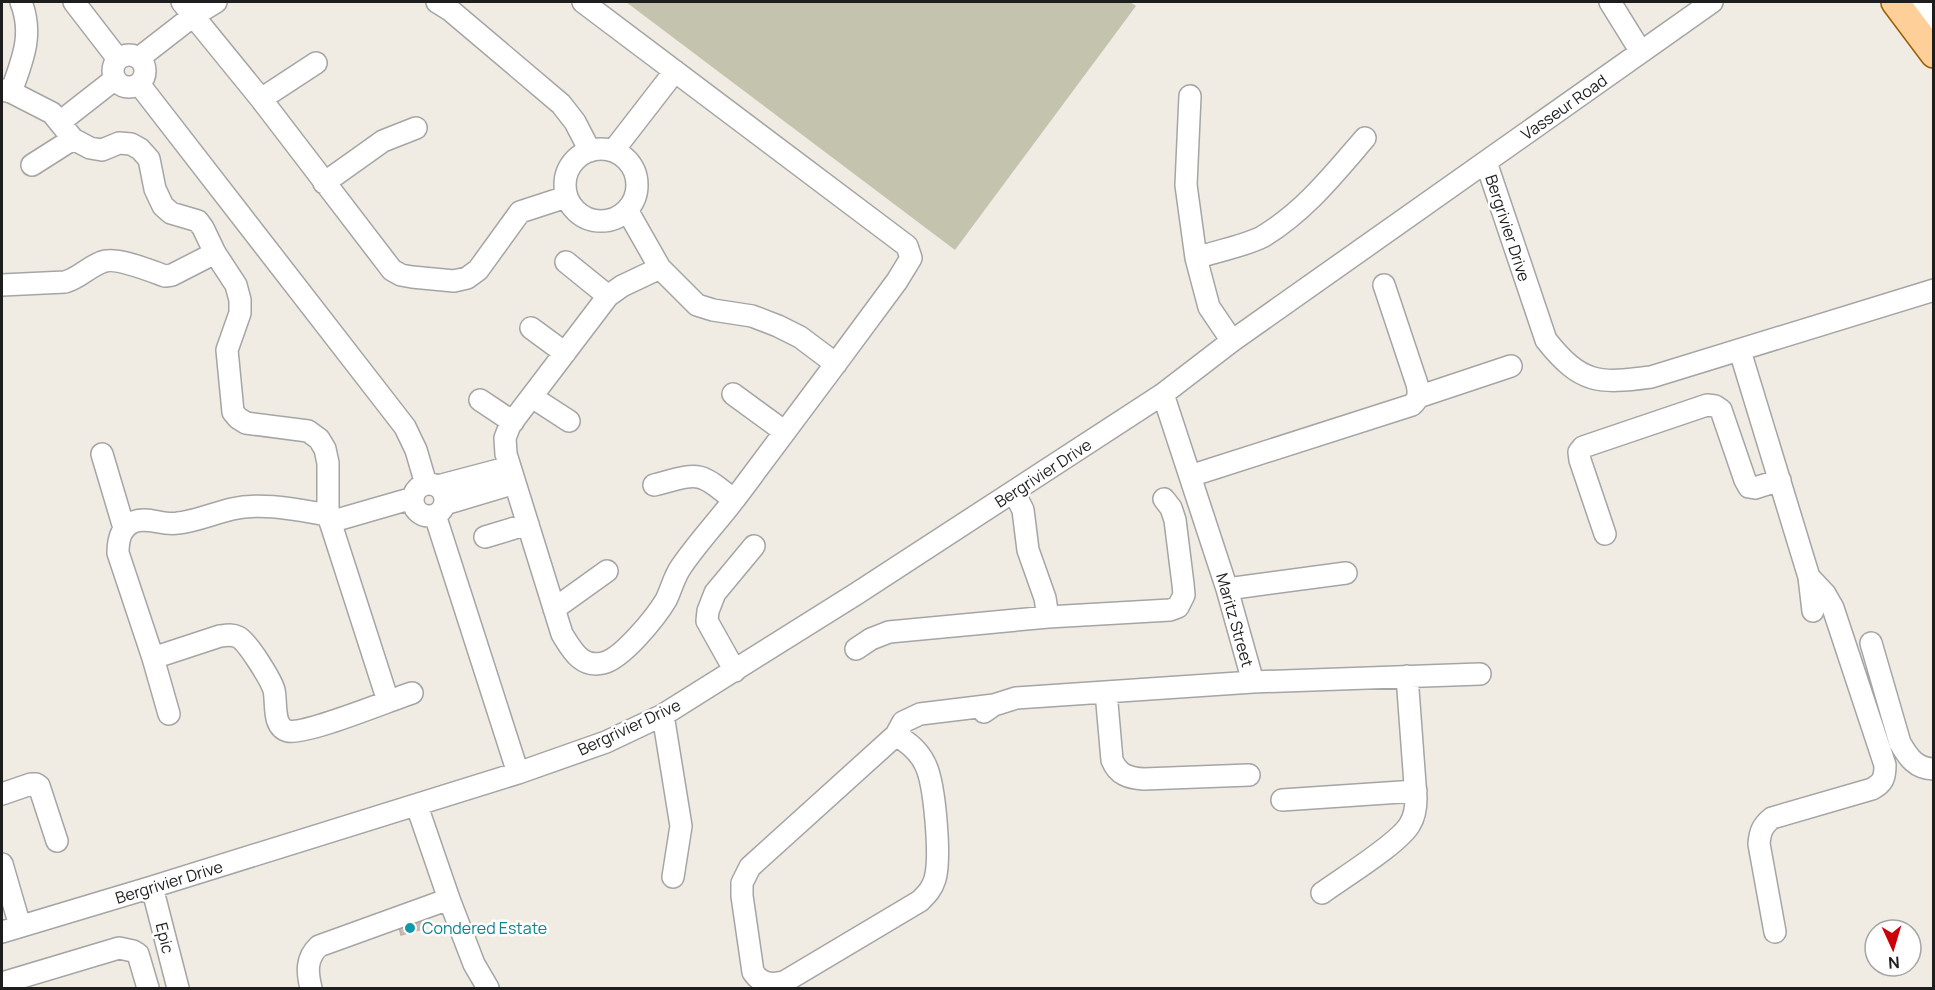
<svg xmlns="http://www.w3.org/2000/svg" width="1935" height="990" font-family="Manrope,sans-serif">
<rect width="100%" height="100%" fill="#f0ebe3"/>
<path fill="#c4c4ae" d="M626,2h504l6,4 -181,244z"/>
<path fill="#c7bdb6" stroke="#c2b1a5" stroke-width="1.5" d="M420,920l2,9 -21,6 -2,-8z"/>
<g fill="none" stroke-linecap="round" stroke-linejoin="round">
<g stroke="#a5a5a5" stroke-width="24">
<path id="minor" d="M74,2l44,57
M182,2l79,97 131,171 9,5 11,2 42,4 13,-3 11,-8 42,-58 46,-15
M437,2l13,8 111,94 14,18 15,29
M583,2l324,244 4,12 -14,23c-53,72 -106,143 -160,215 -18,24 -39,46 -56,71 -7,10 -10,23 -15,33 -10,17 -44,59 -63,63 -22,5 -31,-13 -41,-29l-56,-180 -1,-16 5,-13 98,-129 14,-10 38,-18
M1610,2l31,50
M1920,2l14,18
M113 71a16 16 0 1 1 32 0a16 16 0 1 1-32 0Z
M139,58l54,-42 23,-14
M139,84l266,343 11,23 10,34
M2,90l9,2 41,21 21,26 17,9 12,2 17,-7 12,1 9,5 9,10 6,30 8,17 8,7 27,8 5,7 12,25 21,32 4,15v13l-13,37 6,62 5,6 8,5 62,8 11,8 6,10 3,14v52l60,186
M11,92c11,-31 23,-57 10,-90
M1190,96l-4,89 10,73 13,49 23,34
M261,99l55,-36
M60,122l55,-43
M565 185a36 36 0 1 1 72 0a36 36 0 1 1-72 0Z
M613,151l62,-80
M1486,162l60,178c35,44 52,44 105,37l283,-87
M32,165l41,-26
M324,183l59,-42 33,-13
M627,210l33,58 37,37 16,5 39,6 26,10 22,11 36,27
M1196,258c18,-6 51,-13 66,-21 42,-25 72,-63 103,-99
M566,262l42,34
M2,285l63,-3c15,-4 23,-15 37,-20 13,-6 49,9 63,14l7,-1 43,-22
M531,328l34,25
M1740,351l69,226 4,34
M733,394l52,38
M532,397l37,24
M1418,397l93,-31
M480,400l33,22
M102,454l22,74
M1190,476l222,-71c7,-6 7,-12 5,-21l-33,-99
M413 500a16 16 0 1 1 32 0a16 16 0 1 1-32 0Z
M654,485c46,-12 43,-15 80,15
M438,486l72,-19
M1014,492l9,18 5,40 17,48 3,19
M445,504l70,-21
M435,515l83,258
M330,522l83,-24
M1605,534l-25,-74 -1,-8 4,-5 124,-42 8,1 6,4 24,70 4,7 6,1 25,-8
M485,537l43,-13
M1227,589l119,-16
M554,609l53,-38
M1871,643l29,100c8,14 16,26 34,26
M856,649l15,-10 18,-7 159,-15 122,-7 8,-3 6,-12 -1,-11 -8,-64 -4,-12 -7,-9
M153,658l67,-22c7,-1 12,-2 18,1 10,5 33,43 36,53 3,13 -2,37 14,41 18,4 102,-31 124,-38
M735,671l-28,-50 1,-10 7,-18 39,-47
M1253,682l227,-8
M1106,692l6,68c6,15 17,18 32,19l105,-4
M984,712l10,-7 22,-7 237,-16 -26,-93 -64,-195
M169,714l-16,-56 -35,-105c0,-12 2,-25 15,-31 14,-6 30,4 45,1 19,-2 36,-10 54,-14 31,-7 65,1 96,6
M663,715l18,111 -8,51
M896,735c13,8 23,16 29,29 10,19 16,94 10,115 -3,10 -8,15 -15,22l-136,81c-13,3 -23,2 -31,-10l-11,-76v-13l8,-16 146,-132 7,-13 17,-8 74,-9
M2,794l29,-10h5l3,2 18,55
M1282,800l134,-9
M2,864l18,62
M152,887l26,101
M1322,893c19,-14 78,-50 88,-69 5,-8 6,-17 6,-26l-9,-122
M449,899l25,65 14,24
M2,932l150,-45 366,-114 88,-31 57,-27 193,-121 307,-200 69,-53 480,-339
M1775,932l-16,-88c1,-12 3,-18 13,-26l100,-29c11,-6 13,-11 13,-24l-52,-157 -8,-14 -16,-17
M2,983l117,-35 14,3 5,3 10,34
M311,988c-4,-16 -5,-30 8,-42l130,-47 -32,-93"/>
</g>
<g stroke="#986000" stroke-width="30">
<path id="major" d="M1895,2l39,52"/>
</g>
<use href="#minor" stroke="#fff" stroke-width="21"/>
<use href="#major" stroke="#ffcf99" stroke-width="27"/>
</g>
<circle fill="#0f9aa8" stroke="#fff" stroke-width="2" cx="410" cy="928" r="6"/>
<g text-anchor="middle" stroke-width="5" stroke-linejoin="round" paint-order="stroke">
<g font-size="16" fill="#1e1e1e" stroke="#fff">
<text transform="translate(1564 107) rotate(-35)" y="6">Vasseur Road</text>
<text transform="translate(1508 228) rotate(72)" y="6">Bergrivier Drive</text>
<text transform="translate(1043 473) rotate(-33)" y="6">Bergrivier Drive</text>
<text transform="translate(1235 620) rotate(74)" y="6">Maritz Street</text>
<text transform="translate(629 727) rotate(-25)" y="6">Bergrivier Drive</text>
<text transform="translate(169 882) rotate(-17)" y="6">Bergrivier Drive</text>
<text transform="translate(165 938) rotate(76)" y="6">Epic</text>
</g>
<g font-size="16" fill="#0d838f" stroke="#fff" text-anchor="start">
<text x="422" y="934">Condered Estate</text>
</g>
</g>
<rect width="1935" height="990" fill="none" stroke="#1e1e1e" stroke-width="6"/>
<g transform="translate(1893 948) rotate(176)"><circle r="28" fill="#ffffff" stroke="#a5a5a5" stroke-width="1.5"/>
<path d="M0-4.5L10 22L0 15L-10 22Z" fill="#cc0008"/>
<text y="-9" font-size="16" font-weight="bold" text-anchor="middle" fill="#1e1e1e">N</text>
</g>
</svg>
